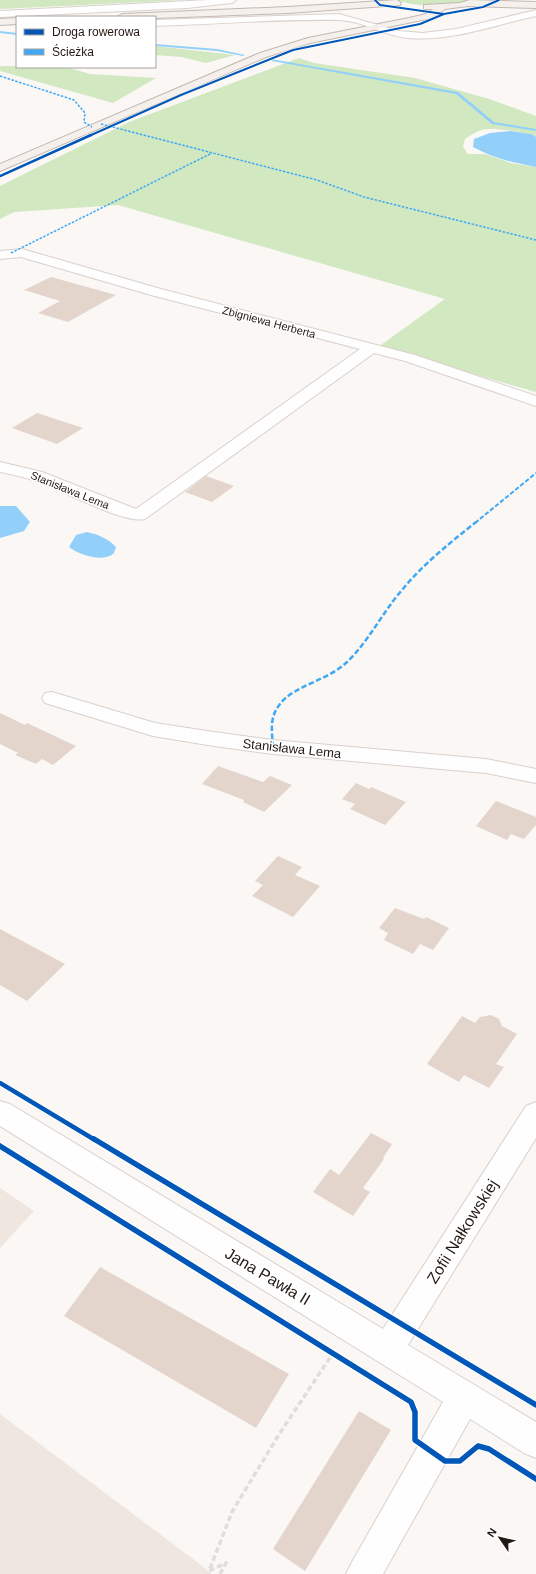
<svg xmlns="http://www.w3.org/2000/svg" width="536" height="1574" font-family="Helvetica,sans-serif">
<rect width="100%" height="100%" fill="#faf7f5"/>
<path fill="#f0e6e0" d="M0,1188l34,23 -34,37z
M0,1414l201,151 11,9h-212z"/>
<path fill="#d1e8c1" d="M0,0h184l-184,9z
M396,0h78c-18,9 -58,7 -78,0z
M155,46l80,9 -29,8 -25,-6 -26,-2z
M299,58l15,5 101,15 74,21 47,17v21c-9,-5 -45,-10 -54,-7 -6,1 -12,6 -17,9l-2,8 5,7h17l26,9 25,4v225l-158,-45 67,-48 -327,-94 -104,7 -14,7v-33l129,-64z
M0,66l66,1 24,7 66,4 -43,25 -113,-32z"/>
<path fill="#92d0fa" d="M511,131l20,3 5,3v30c-22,-4 -43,-9 -63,-20l1,-8 16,-6z
M0,506h16l14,16 -6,9 -24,7z
M87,532c10,2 22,7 29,15l-2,6c-10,10 -35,2 -45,-6l7,-12z"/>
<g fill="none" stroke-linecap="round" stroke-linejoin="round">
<path fill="#92d0fa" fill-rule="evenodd" d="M0,31l17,2v2l-17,-2z
M155,44l62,5 28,6 -2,1 -26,-5 -62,-5z
M271,59l187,33 36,30 42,7v2l-44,-7 -36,-30 -184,-33z"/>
</g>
<path fill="#e4d5cc" d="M51,277l65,18 -48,27 -30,-9 22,-12 -36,-11z
M37,413l46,15 -26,16 -45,-16z
M206,476l28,10 -22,16 -27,-10z
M0,713l25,12 2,-2 49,23 -23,19 -11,-6 -6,5 -21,-9 3,-2 -18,-9z
M218,766l45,16 7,-6 22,9 -28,27 -21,-10 1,-2 -42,-16z
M356,783l13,6 2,-2 35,15 -21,23 -35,-16 5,-5 -13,-5z
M496,801l40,16v8l-12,14 -13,-5 -4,6 -31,-14z
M278,856l24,11 -7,8 25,11 -27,31 -41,-21 11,-11 -8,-4z
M395,908l29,11 2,-2 23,11 -16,22 -13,-6 -7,10 -29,-14 4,-7 -9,-5z
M0,929l65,35 -38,37 -27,-16z
M491,1015l8,4 3,7 15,8 -21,30 8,3 -15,21 -25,-13 -5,7 -32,-18 35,-48 13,7 5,-6z
M371,1133l21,11 -9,14 1,1 -21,29 7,4 -17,24 -40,-24 17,-23 9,6z
M100,1267l189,107 -33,54 -192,-112z
M359,1411l32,19 -86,141 -32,-22z"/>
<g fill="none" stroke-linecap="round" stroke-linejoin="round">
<g stroke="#d9d1cd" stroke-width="2">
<path id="minor" d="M208,0h28l-4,3 -45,5 -187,9v-6z
M536,10v6c-42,9 -85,26 -128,22 -24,-2 -46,-18 -71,-18 -60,-1 -121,4 -182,6v-6l184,-6 60,17 24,2 33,-4z
M22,249l139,40 254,66 121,41v10l-131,-45 -31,-8 -229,166c-20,5 -76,-25 -98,-34 -15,-6 -31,-10 -47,-13v-10l42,10 94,37 224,-160 -209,-54 -130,-38 -21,2v-8z
M52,692l103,31 59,9 59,8 213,19 50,10v14l-50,-10 -213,-19 -59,-8 -61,-10 -108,-33 -3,-5 3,-5z
M0,1101l10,3 373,225 143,-223 10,-4v36l-128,207 128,77v36l-12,-5 -54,-34 -87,155h-37l6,-12 91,-160 -443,-276z"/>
</g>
<g stroke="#c3b8b2" stroke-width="2">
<path id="major" d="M397,0l4,3 -1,2 -112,8 -133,5 -38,-1 5,-3 166,-7z
M470,0l66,2v6l-68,-2 -23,3 -13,9 -122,25 -44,14 -266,114v-7l260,-111 48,-15 101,-20 17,-4 7,-5h-9v-4l36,-2z
M17,18v6l-17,1v-6z"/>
</g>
<path stroke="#dfdedc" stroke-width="3.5" stroke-dasharray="5.5 3" stroke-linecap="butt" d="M220,1574l6,-11 -17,8 23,-59 46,-76 55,-83"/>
<use href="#minor" fill="#fefefe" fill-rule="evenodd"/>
<use href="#major" fill="#f6f0ed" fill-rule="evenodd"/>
<path stroke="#3fa9f5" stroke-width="1.5" stroke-dasharray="2.5 1.5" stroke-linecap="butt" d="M0,76l74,24 11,13 -1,9 8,5
M101,124l216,56 47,17 172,43
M11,253l201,-100"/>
<path stroke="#3fa9f5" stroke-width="2" stroke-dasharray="4.5 2" stroke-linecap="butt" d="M475,523l61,-50"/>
<path stroke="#3fa9f5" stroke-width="2.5" stroke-dasharray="5.5 2.5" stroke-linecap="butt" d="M273,747c-1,-17 -4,-29 7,-43 13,-18 49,-24 67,-42 22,-21 35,-49 55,-72 21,-26 48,-47 74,-68"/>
<g stroke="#fff" stroke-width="3">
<path id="cycleway-far3" d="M375,0l5,5 64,9
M89,136l92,-41 112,-45 127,-26 24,-10 39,-7 16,-7"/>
</g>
<g stroke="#fff" stroke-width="4">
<path id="cycleway-far2" d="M0,176l91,-41"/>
</g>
<g stroke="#fff" stroke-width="7">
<path id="cycleway-far1" d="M0,1083l95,57"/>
</g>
<g stroke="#fff" stroke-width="8">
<path id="cycleway" d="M94,1139l442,266
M0,1146l411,256 4,10v28l30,21h15l18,-15 11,3 47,30"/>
</g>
<use href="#cycleway-far3" stroke="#0057b8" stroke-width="2"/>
<use href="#cycleway-far2" stroke="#0057b8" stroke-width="2.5"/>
<use href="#cycleway-far1" stroke="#0057b8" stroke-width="4.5"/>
<use href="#cycleway" stroke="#0057b8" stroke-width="5.5"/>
</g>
<g text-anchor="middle" stroke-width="3" stroke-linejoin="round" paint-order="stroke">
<g font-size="11" fill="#241912" stroke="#fff">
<text transform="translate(269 322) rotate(15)" y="4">Zbigniewa Herberta</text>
<text transform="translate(70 490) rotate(22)" y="4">Stanisława Lema</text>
</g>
<g font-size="13" fill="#241912" stroke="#fff">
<text transform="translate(292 748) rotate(6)" y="5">Stanisława Lema</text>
</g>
<g font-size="16" fill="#241912" stroke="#fff">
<text transform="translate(462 1231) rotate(-58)" y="6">Zofii Nałkowskiej</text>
<text transform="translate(268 1276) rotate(31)" y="6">Jana Pawła II</text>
</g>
</g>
<rect x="16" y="16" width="140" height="52" fill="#ffffff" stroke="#a7a3a0"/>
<rect x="24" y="29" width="20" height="6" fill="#0057b8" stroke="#a7a3a0"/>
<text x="52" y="36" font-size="12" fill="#241912">Droga rowerowa</text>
<rect x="24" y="49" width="20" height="6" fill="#3fa9f5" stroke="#a7a3a0"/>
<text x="52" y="56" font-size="12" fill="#241912">Ścieżka</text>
<g transform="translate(500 1538) rotate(304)" stroke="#ffffff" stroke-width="3" paint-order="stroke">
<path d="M0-3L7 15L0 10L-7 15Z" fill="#241912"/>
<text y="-6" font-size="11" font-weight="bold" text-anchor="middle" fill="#241912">N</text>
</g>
</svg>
